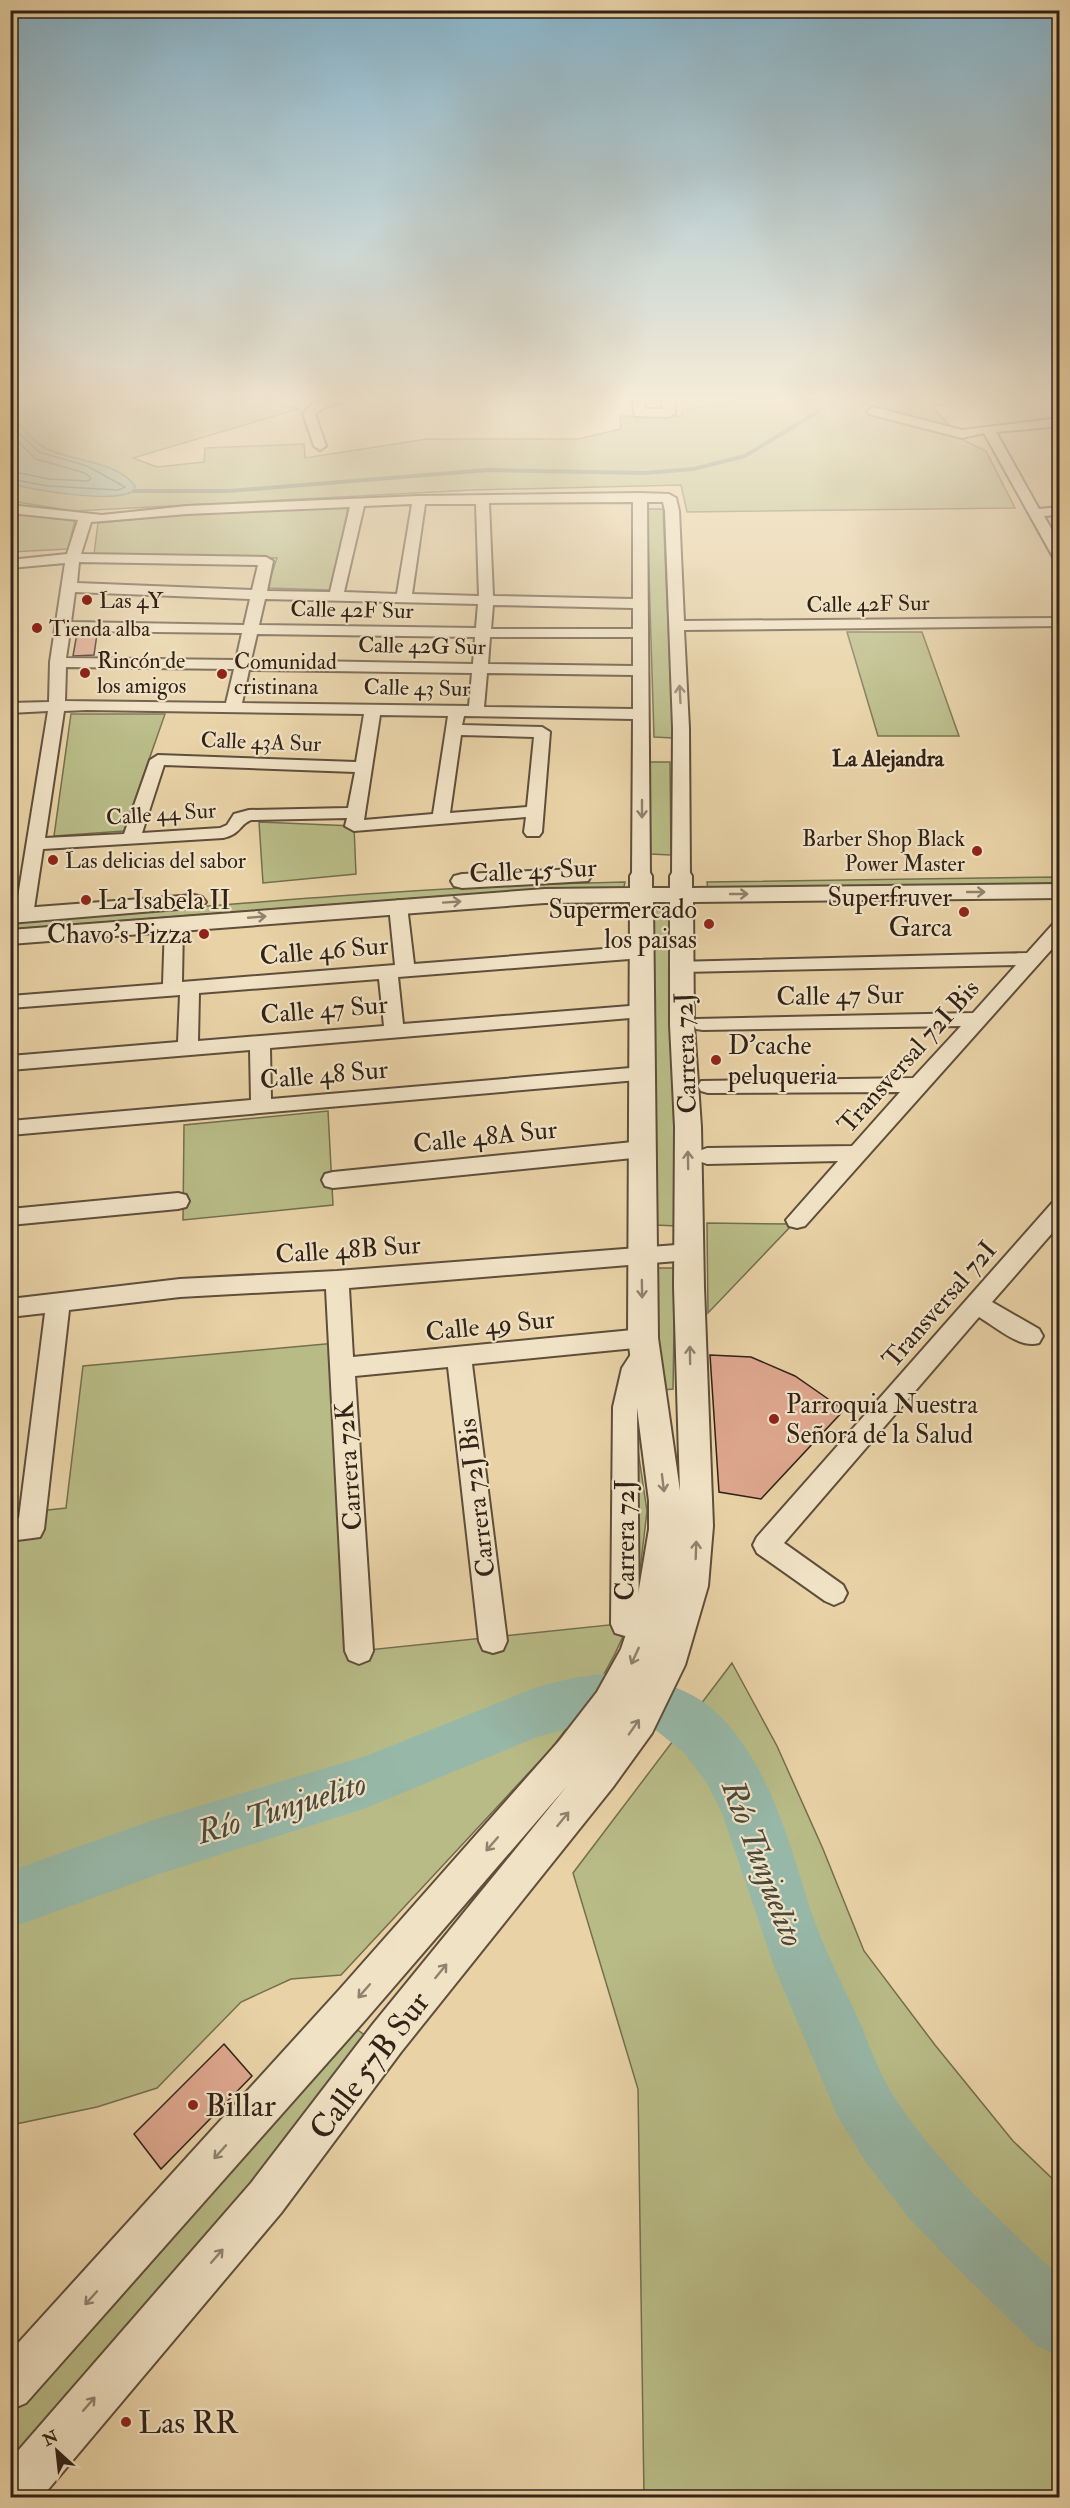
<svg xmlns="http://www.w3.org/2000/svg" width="1070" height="2508" font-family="'IM FELL Double Pica',serif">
<rect width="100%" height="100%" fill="#e8d2a6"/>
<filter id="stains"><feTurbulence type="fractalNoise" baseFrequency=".00333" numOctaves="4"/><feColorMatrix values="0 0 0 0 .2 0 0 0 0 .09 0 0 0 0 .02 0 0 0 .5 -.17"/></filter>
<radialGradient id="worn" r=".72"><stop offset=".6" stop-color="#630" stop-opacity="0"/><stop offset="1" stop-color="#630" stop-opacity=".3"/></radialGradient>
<path fill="#b8bb86" stroke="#746e4e" stroke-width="1.5" d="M10,399h257l31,10 -165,49 24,9 47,-5 1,-14 99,-4 1,14 122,-19h151l43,-10 -1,-13h62v-6l60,-11h270l-81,7 34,35 21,10 29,57 -328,4 -6,-27 -208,5 -399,21 -63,-10z
M348,507l-17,83 -64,-2 10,-30 -183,-4 4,-31 102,-10z
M647,509h16l10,229 -19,-1z
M11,514l64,6 -7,29 -57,3z
M847,632h75l37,104h-81z
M71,714h94l-41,117 -70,5z
M650,762h20l1,93 -21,-1z
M259,822l95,4 2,48 -93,9z
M1060,877l-1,7 -351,6 -1,-8z
M625,882l-1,5 -193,10 -420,32v-7c204,-16 409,-36 614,-40z
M653,909l16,1 7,316 -20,-1z
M328,1111l5,94 -150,15 1,-95z
M707,1223l86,1 -85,89z
M649,1268h26l-2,121 -9,1z
M336,1343l23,308 269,-28c-16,47 -48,88 -78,127l-209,225 -50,4 -50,23 -84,86 -60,19 -86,18v-611l55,-6 17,-142z
M636,1437l11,74 -9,76z
M732,1663l45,83 46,103 41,102 71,94 78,96 46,44v312h-415l-6,-408 -65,-216z
M355,2028l15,11 -132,166 -227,264v-53z"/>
<path fill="#97b8a8" stroke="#6e7c6e" stroke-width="1.5" d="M11,418c12,7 18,21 31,28 25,16 74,13 93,40l-1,5c-22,13 -98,-1 -123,-7z"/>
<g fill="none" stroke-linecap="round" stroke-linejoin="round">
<path stroke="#646d60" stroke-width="1.5" d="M10,425l29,27 48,14 38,21 -7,3 -70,-4 -38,-7
M10,434l26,25 49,14 6,5 -3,3 -39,-2 -39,-8"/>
<path stroke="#6e7c6e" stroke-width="4" d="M134,491h94l260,-21 157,3 48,-4 52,-13 94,-57"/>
<path fill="#97b8a8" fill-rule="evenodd" d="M607,1673c41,3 87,14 116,46 48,51 67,126 88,192 13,39 32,74 49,112 9,21 16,42 27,62 44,74 111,133 173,192v79l-23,-10 -78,-76 -50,-52 -44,-57 -28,-46 -62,-146 -53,-156 -15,-30 -23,-30 -27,-22 -17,-7 -33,-2 -34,5 -36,10 -171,71 -207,66 -149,54v-57l149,-53 207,-62 171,-69 36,-9z"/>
</g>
<path fill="#dea78f" stroke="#312217" stroke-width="1.5" d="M77,633l20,1 -3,21 -21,1z
M710,1355l41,2 44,19 49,34 -83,89 -42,-7z
M224,2044l28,32 -91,93 -27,-35z"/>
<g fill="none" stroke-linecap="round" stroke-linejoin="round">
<g stroke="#5f4e3b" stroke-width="4">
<path id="minor" d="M329,399h20l-26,9 -8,6 11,32 -6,4 -6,-4 -11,-33 12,-11z
M632,399h12l1,10h18l-1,-10h12l1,14 -6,4 -34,-1z
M873,407l89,23 98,-12v8l-64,6 43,77 21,-2v8l-16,1 16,28v17l-7,-4 -69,-124 -22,5 -93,-24 -2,-3z
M640,493l29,1 7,4 3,13 5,110 376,-3v8l-376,4 5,98 1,148 -9,5 -6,-1 -3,-4 1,-148 -8,-217 -2,-9h-16l3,374 -3,4 -6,1 -9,-5 1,-157 -169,-3 -2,9 80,2 8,5 -8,100 -3,4h-12l-3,-4 2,-15 -172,14 -9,-5 2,-8 -96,2c-12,5 -10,14 -28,18l-180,11 -10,66 -9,6 -6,-2 -3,-4 33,-204 -38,2v-10l39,-1 1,-40 15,-99 -55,5v-8l57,-6 11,-34 -68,-7v-8l92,10 85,-9 232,-10zM633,502v97l-140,-3 -4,-93zM412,504l-15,90 -53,-2 20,-86zM425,504h51l3,92 -67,-2zM350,507l-20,85 -63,-1 6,-30 -7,-4 -185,-3 10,-32 96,-8zM79,562l179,3 -6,25 -175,-7zM75,592l175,7 -6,26 -173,-3zM265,599l213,5 -2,24 -217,-3zM493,605l140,3v21h-142zM70,631l172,2 -6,27 -170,-2zM257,634l218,3 -2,27 -222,-4zM490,637h143v29l-145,-2zM66,667l168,2 -8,34 -161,-2zM249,670l223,3 -3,33 -227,-3zM487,673l146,2v34l-149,-2zM87,710l277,4 -8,48 -198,-7 -8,5 -26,74 -79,4 19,-127zM380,715l68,1 -15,98 -69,6zM461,735l73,2 -7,70 -77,6zM164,765l191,7 -7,36 -99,2 -15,4 -7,11 -7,3 -78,5z
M398,900l9,6 7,58 228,-18 9,6 -9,6 -244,19 5,47 239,-19 7,1 3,5 -3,5 -7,1 -372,31 1,51 371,-32 7,2 3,5 -3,5 -639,56v-14l241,-21 -1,-50 -240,20v-14l168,-14 2,-47 -170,13v-12l153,-12 2,-60 9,-6 9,6 -1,58 213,-17 -6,-59zM379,979l5,47 -186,15 1,-48z
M1060,922v18l-255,286 -8,2 -8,-2 -3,-6 52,-59 -131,3 -8,-3 -3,-5 3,-5 8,-3 145,-2 48,-54 -192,1 -7,-2 -3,-5 3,-5 212,-3 48,-52 -258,4 -7,-1 -3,-5 3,-5 277,-6 43,-48 -334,7 -7,-2 -2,-4 2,-4 352,-9 26,-29z
M643,1141l7,3 4,5 -4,5 -7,3 -310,31 -8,-2 -3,-6 3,-6 8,-2z
M178,1193l8,2 3,6 -3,6 -8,2 -168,16v-16z
M1060,1201v23l-68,78 47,27 4,7 -4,7c-19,6 -43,-16 -60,-26l-195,226 59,42 4,8 -4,8 -9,4 -9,-4 -68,-48 -4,-8 4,-8 295,-334z
M689,1244l8,2 3,6 -3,6 -8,2 -340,28 4,69 290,-28 8,2 4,7 -5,7 7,8 -12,18 -8,36 2,217 -4,9 -10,3 -10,-3 -4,-9 2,-217 9,-39 13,-20 -163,16 35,277 -4,9 -10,3 -10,-3 -4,-9 -31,-274 -93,9 18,275 -4,9 -10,4 -10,-4 -4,-9 -19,-362 -146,8 -111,13 -25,219 -4,8 -30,4v-22l9,-1 26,-205 -35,4v-18l170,-20 157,-8z"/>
</g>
<g stroke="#5f4e3b" stroke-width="4">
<path id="tertiary" d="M580,869l8,2 3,5 -3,5 -126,7 -8,-2 -3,-5 3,-5 8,-2z
M641,869l8,2 3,5v12h18v-12l3,-5h16l3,5v12l368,-4v14l-367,4 1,123 7,102 3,160 9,239 -5,60 -23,79 -33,68 -39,54 -212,265 -120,161 -240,285h-31v-38l241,-277 122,-159 194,-238 -200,232 -341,385 -16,7v-58l329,-362 220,-249 38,-49 24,-43 16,-48 12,-72v-28l-21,-163 2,-436 -85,1 -535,41v-14l535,-41 85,-1v-12l3,-5zM653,902h17v123l5,102 -1,160 6,204 -22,-153z
M194,895l8,2 4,5 -4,5 -192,16v-14z"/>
</g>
<use href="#minor" fill="#f0e2c5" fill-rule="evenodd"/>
<use href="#tertiary" fill="#f0e2c5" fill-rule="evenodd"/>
</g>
<defs><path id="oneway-shaft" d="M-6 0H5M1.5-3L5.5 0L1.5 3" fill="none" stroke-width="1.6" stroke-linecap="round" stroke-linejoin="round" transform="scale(1.5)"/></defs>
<g stroke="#90826e">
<use href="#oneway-shaft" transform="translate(680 694) rotate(-93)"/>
<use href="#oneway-shaft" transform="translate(642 809) rotate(90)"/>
<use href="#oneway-shaft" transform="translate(976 892)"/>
<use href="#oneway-shaft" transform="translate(739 894)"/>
<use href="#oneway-shaft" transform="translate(452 902) rotate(-4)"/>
<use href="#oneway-shaft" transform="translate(257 917) rotate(-5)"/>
<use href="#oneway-shaft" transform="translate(688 1160) rotate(-91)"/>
<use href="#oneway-shaft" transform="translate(642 1289) rotate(89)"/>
<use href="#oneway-shaft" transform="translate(690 1355) rotate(-91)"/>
<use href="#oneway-shaft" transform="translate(663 1483) rotate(83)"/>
<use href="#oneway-shaft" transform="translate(696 1550) rotate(-88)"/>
<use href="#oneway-shaft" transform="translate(635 1656) rotate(115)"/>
<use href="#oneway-shaft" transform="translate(634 1727) rotate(-55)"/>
<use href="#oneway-shaft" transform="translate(563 1819) rotate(-51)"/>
<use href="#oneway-shaft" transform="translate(492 1844) rotate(131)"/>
<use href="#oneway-shaft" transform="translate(441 1971) rotate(-51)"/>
<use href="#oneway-shaft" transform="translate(364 1991) rotate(131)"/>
<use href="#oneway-shaft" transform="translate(220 2152) rotate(132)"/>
<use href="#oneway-shaft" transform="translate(217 2256) rotate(-49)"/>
<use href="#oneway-shaft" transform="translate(91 2298) rotate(132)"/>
<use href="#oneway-shaft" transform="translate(89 2404) rotate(-49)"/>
</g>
<linearGradient id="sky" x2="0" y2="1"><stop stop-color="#87b6ce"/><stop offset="0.53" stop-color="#f5ebd7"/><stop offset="1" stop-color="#f5ebd7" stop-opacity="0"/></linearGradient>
<rect width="1070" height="750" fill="url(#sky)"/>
<g fill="#8f2418" stroke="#f0e2c5" stroke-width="2">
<circle cx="87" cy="600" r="6"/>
<circle cx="37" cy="628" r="6"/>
<circle cx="85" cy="673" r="6"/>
<circle cx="222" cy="674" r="6"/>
<circle cx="977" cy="851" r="6"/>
<circle cx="53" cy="860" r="6"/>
<circle cx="86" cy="900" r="6"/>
<circle cx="964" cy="912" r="6"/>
<circle cx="709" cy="924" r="6"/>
<circle cx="204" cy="934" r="6"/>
<circle cx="716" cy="1060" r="6"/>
<circle cx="774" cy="1419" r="6"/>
<circle cx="193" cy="2105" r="6"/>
<circle cx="126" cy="2422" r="6"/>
</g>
<g text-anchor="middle" stroke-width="4.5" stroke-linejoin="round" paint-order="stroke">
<g font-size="22" fill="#312217" stroke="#f0e2c5" text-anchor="start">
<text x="99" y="608">Las 4Y</text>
<text x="49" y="636">Tienda alba</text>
<text x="97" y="668">Rincón de<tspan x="97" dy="25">los amigos</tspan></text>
<text x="234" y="669">Comunidad<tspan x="234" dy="25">cristinana</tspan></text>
<text x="965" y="846" text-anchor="end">Barber Shop Black<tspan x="965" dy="25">Power Master</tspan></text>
<text x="65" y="868">Las delicias del sabor</text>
</g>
<g font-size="22" fill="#312217" stroke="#f0e2c5">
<text transform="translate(868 603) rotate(-1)" y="8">Calle 42F Sur</text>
<text transform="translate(352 609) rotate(1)" y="8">Calle 42F Sur</text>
<text transform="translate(422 645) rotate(1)" y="8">Calle 42G Sur</text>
<text transform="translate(417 687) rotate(1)" y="8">Calle 43 Sur</text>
<text transform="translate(261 741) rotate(2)" y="8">Calle 43A Sur</text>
<text transform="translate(161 813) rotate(-4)" y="8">Calle 44 Sur</text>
</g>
<g font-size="22" font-weight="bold" fill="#312217" stroke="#f0e2c5">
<text x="888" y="766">La Alejandra</text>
</g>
<g font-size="26" fill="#312217" stroke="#f0e2c5">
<text transform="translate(533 870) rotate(-3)" y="9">Calle 45 Sur</text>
<text transform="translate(324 950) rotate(-5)" y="9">Calle 46 Sur</text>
<text transform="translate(840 995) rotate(-1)" y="9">Calle 47 Sur</text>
<text transform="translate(324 1009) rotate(-5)" y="9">Calle 47 Sur</text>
<text transform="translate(685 1053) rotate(-92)" y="9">Carrera 72J</text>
<text transform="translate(908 1056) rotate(-48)" y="9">Transversal 72I Bis</text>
<text transform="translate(324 1074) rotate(-5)" y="9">Calle 48 Sur</text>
<text transform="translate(485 1136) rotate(-6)" y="9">Calle 48A Sur</text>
<text transform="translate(348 1249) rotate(-4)" y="9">Calle 48B Sur</text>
<text transform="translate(939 1304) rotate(-49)" y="9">Transversal 72I</text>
<text transform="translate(490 1325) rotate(-6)" y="9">Calle 49 Sur</text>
<text transform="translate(348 1466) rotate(-94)" y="9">Carrera 72K</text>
<text transform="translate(476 1498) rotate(-97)" y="9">Carrera 72J Bis</text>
<text transform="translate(625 1540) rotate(-90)" y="9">Carrera 72J</text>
</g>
<g font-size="26" fill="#312217" stroke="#f0e2c5" text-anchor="end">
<text x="952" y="906">Superfruver<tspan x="952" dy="30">Garca</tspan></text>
<text x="98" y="909" text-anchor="start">La Isabela II</text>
<text x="697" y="918">Supermercado<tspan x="697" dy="30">los paisas</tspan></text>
<text x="192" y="943">Chavo’s Pizza</text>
<text x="728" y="1054" text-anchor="start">D'cache<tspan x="728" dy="30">peluqueria</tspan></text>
<text x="786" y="1413" text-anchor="start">Parroquia Nuestra<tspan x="786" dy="30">Señora de la Salud</tspan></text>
</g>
<g font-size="32" fill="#312217" stroke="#f0e2c5">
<text transform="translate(369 2065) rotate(-53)" y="11">Calle 57B Sur</text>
</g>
<g font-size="32" fill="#312217" stroke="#f0e2c5" text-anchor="start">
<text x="205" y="2116">Billar</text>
<text x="138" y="2433">Las RR</text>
</g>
<g font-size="33" font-style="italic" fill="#4a483b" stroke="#f0e2c5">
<text transform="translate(281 1807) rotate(-17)" y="12">Río Tunjuelito</text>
<text transform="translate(764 1863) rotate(69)" y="12">Río Tunjuelito</text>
</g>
</g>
<rect width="1070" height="2508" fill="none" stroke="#e8d2a6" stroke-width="36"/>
<rect x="12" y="12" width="1046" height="2484" fill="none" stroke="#312217" stroke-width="3"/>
<rect x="18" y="18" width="1034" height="2472" fill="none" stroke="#312217" stroke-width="1.5"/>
<g transform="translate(57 2451) rotate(333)" stroke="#f0e2c5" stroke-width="4.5" paint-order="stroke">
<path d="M0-4.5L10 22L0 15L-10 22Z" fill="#312217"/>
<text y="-9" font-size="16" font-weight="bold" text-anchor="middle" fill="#312217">N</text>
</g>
<rect width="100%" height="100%" filter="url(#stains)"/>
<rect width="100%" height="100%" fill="url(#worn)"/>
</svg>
